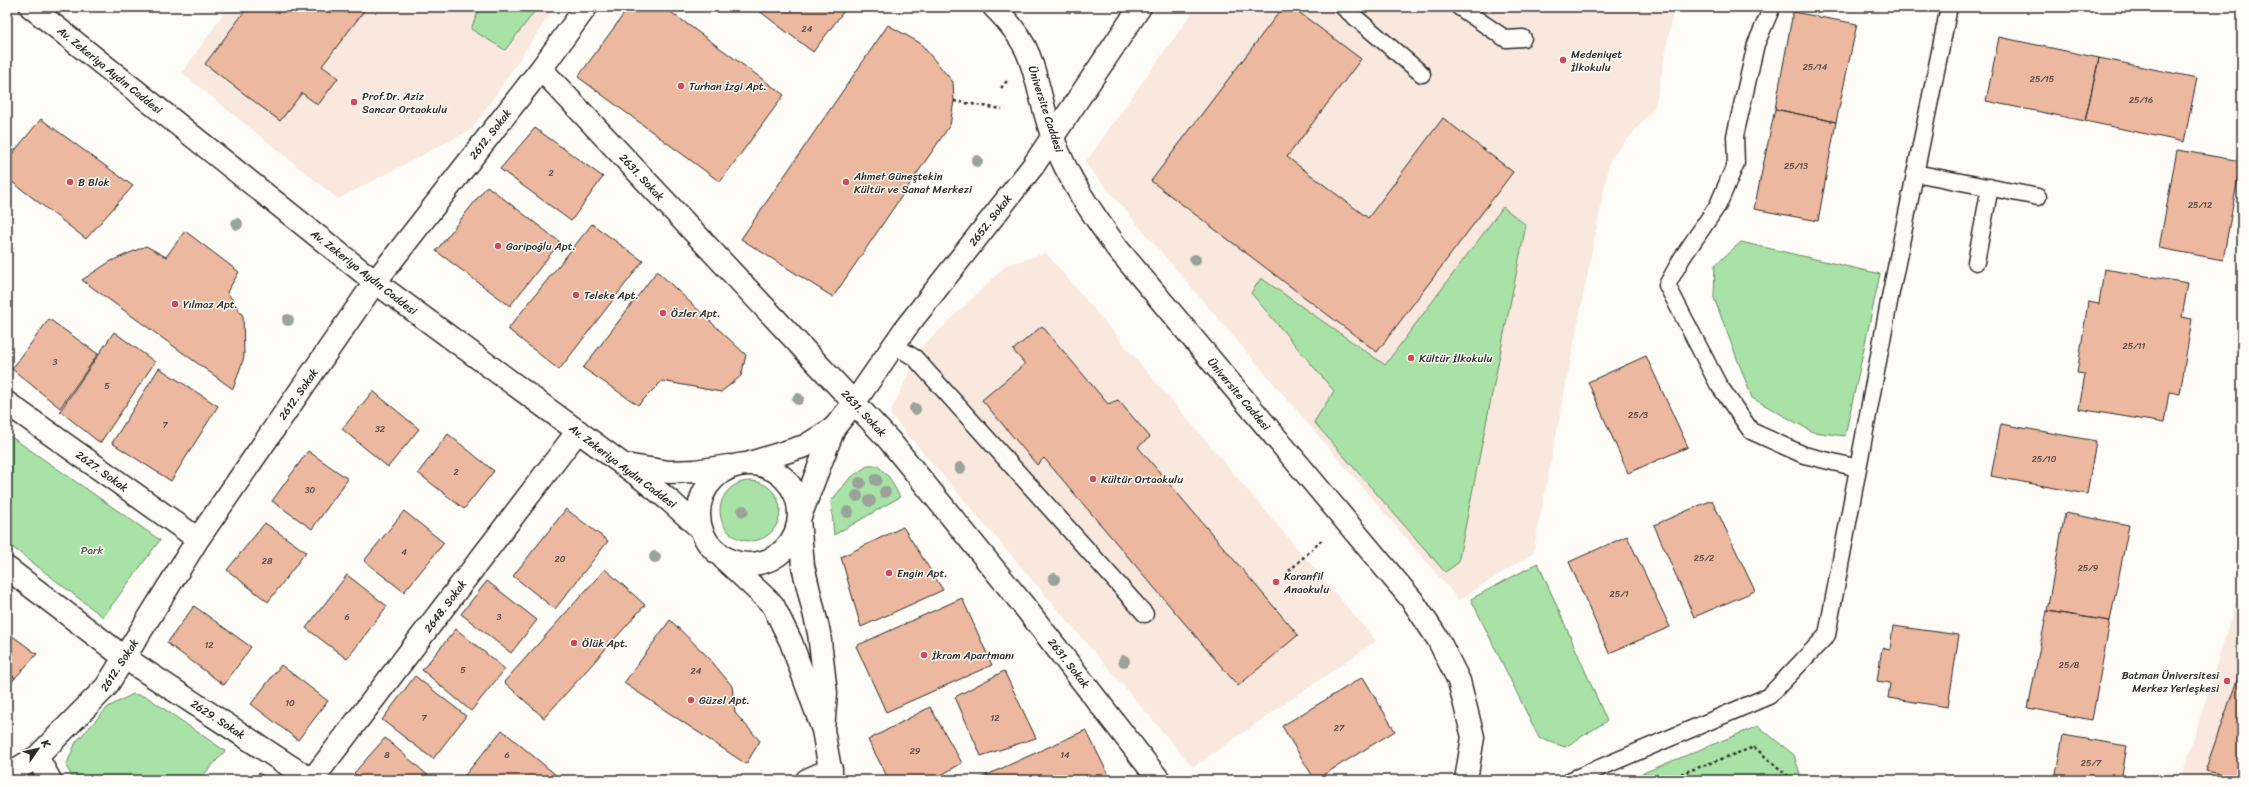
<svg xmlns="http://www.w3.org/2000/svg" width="2249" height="787" font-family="Sriracha,sans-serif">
<rect width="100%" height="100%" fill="#fdfcf7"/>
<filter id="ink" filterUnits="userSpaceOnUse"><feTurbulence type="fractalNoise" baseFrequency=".025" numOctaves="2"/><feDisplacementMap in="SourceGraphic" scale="8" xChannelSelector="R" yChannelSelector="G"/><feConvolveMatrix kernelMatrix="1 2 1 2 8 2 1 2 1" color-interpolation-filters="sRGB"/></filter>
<g filter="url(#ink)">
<path fill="#f8e8dd" d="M228,7h327l-83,122 -134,70 -156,-126z
M1196,7h478l-19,100 -45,52 -77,394 -74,47 -374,-437z
M1046,253l330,388 -183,126 -303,-353 30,-65 87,-84z
M2242,582v198h-61z"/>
<path fill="#a9e2a6" stroke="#6a8668" d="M480,7h58l-33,43 -34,-21z
M1503,207l23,18 -68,338 -13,9 -131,-150 20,-31 -83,-98 10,-15 124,87z
M1741,242l139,32 -35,162 -32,-4 -61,-34 -38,-100 1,-33z
M7,434l153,106 -57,77 -96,-74z
M867,466h11l11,11 11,20 -66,38 -3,-34 18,-22z
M720 511a30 30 0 1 1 60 0a30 30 0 1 1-60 0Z
M1538,563l69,158 -42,26 -26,-9 -68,-139z
M133,694l14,3 78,54 -26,29h-125l-8,-14 10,-24 32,-35z
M1758,726l36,29 8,25h-176z"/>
<path fill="#ecb89f" stroke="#2b2b2b" d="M248,7h119l-45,59 16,12 -20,27 -16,-12 -22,28 -75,-57z
M629,7h35l120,88 -64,87 -142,-105z
M754,7h93l-34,45z
M1283,7h9l69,52 -74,98 81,61 75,-100 70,54 -136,180 -226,-171z
M1793,12l64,12 -21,98 -61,-13z
M888,25l32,18 33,39 1,19 -4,24 -117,172 -92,-58z
M1999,37l100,21 -14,63 -99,-20z
M2099,58l98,20 -13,64 -99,-21z
M1775,109l61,13 -18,99 -64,-12z
M41,119l92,67 -47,53 -79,-61v-18z
M535,128l68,49 -32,44 -71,-52z
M2177,150l64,11 -18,99 -64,-12z
M487,186l73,56 -50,64 -74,-55z
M592,224l51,37 -84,109 -51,-41z
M185,231l54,41 -12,20 16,24 1,41 -11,32 -151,-109 29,-19 35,-15 20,11z
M2104,269l84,14 -6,34 10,2 -12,75 -11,-2 -5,31 -85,-14 6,-35 -8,-1 11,-71 11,2z
M657,271l89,84 -5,21 -20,16 -59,-11 -24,24 -55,-37z
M49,319l49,35 -38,54 -48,-39z
M1042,326l66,78 10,-4 32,37 -12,10 160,188 -60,51 -194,-228 -7,7 -55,-65 43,-36 -12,-14z
M114,332l41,30 -55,81 -40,-32z
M1646,356l42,91 -60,26 -40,-91z
M159,368l59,38 -47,75 -59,-38z
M373,391l46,38 -31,38 -46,-38z
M2001,424l95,17 -9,53 -96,-18z
M448,434l46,37 -30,38 -46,-36z
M308,451l40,28 -36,50 -40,-28z
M1712,500l43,91 -61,26 -40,-92z
M566,509l42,32 -53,68 -42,-33z
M404,511l40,32 -40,49 -40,-31z
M2065,513l64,12 -19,96 -63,-10z
M265,523l41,29 -38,50 -41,-32z
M903,527l40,63 -82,37 -20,-70z
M1627,536l43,91 -61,26 -40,-91z
M605,569l40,36 -101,113 -40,-36z
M347,575l40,31 -40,53 -41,-31z
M487,581l50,39 -26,33 -50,-39z
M962,598l30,67 -106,47 -30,-66z
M194,606l57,41 -27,38 -57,-42z
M2047,611l63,10 -18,99 -64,-12z
M670,620l39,38 23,28 3,27 25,28 -14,23 -122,-81z
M1893,626l66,9 -11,72 -60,-9 2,-15 -13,-2 5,-33 8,2z
M456,629l49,40 -34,42 -49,-41z
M7,632l30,22 -22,24 -8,-6z
M281,665l47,36 -30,39 -47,-36z
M2242,666v114h-14l2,-4 -25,-5z
M1004,671l32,67 -55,18 -26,-59z
M7,672l8,6 -8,11z
M415,676l51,40 -33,43 -51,-39z
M1363,677l32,54 -80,49 -33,-54z
M930,707l32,56 -29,17h-44l-21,-40z
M502,730l60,50h-101z
M1086,730l25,50h-135z
M2063,735l64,11 -6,34h-66z
M385,738l46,40 -1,2h-68l-8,-7z
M259,773l10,7h-16z"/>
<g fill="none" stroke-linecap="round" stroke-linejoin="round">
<g stroke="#2b2b2b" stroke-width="19">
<path id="service" d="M1343,7l79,67
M1459,7l47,32 17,-1
M1772,7l-16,37 -21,92 1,27 -18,42 -36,53 -15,27 51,99 33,47 53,24 54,13
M1915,173l123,24
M1976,262l14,-75
M894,345l21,13 230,256
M1571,780l198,-84 58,-61 62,-333 60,-295"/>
</g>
<g stroke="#2b2b2b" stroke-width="25">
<path id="minor" d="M541,69l348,371 135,166 135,174
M7,403l191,136
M834,428l20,-25 51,-74 128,-163 107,-159
M7,568l118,90 186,122
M37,757l13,23
M7,775l30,-18 69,-70 92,-148 177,-257 166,-213 45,-62
M312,780l266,-349
M807,780l24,-11"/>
</g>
<g stroke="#2b2b2b" stroke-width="25">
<path id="tertiary" d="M31,7l344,275 265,195 30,24 31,28
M994,7c14,14 28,31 35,49 10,27 14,55 24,82 14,40 39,75 64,110l295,352 26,39 21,42 14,56 -7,43
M750,463l55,-17 29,-18 -35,91 4,47 16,67 7,60 -3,37
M699 514a50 50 0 1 1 100 0a50 50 0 1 1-100 0Z
M625,465l44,7 26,-1 34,-5
M723,558l50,47 18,37 32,88 9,50"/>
</g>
<path stroke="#2b2b2b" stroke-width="2.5" stroke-dasharray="3 3" stroke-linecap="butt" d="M1001,88l6,-7
M954,101l48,8
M1289,571l34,-32
M1647,774l3,6
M1664,780l90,-33 34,29 1,4"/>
<use href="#service" stroke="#fdfcf7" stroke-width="16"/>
<use href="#minor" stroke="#fdfcf7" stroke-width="22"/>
<use href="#tertiary" stroke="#fdfcf7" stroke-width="22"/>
</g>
<g fill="#9ba298">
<circle cx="977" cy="161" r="6"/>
<circle cx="237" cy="224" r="6"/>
<circle cx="1195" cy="260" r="6"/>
<circle cx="288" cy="320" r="6"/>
<circle cx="798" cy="399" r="6"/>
<circle cx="915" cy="409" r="6"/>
<circle cx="960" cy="468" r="6"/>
<circle cx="876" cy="480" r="6"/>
<circle cx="860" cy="483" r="6"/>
<circle cx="885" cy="492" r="6"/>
<circle cx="857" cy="496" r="6"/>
<circle cx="870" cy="501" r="6"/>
<circle cx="743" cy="511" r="6"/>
<circle cx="848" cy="512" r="6"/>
<circle cx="655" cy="557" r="6"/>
<circle cx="1054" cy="579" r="6"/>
<circle cx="1124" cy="661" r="6"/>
</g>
</g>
<g fill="#d1495b" stroke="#fdfcf7" stroke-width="1.5">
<circle cx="1563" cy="60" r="4"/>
<circle cx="681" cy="86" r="4"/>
<circle cx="354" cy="102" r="4"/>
<circle cx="70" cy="182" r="4"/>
<circle cx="846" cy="182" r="4"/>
<circle cx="498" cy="246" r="4"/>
<circle cx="576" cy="295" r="4"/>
<circle cx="175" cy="304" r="4"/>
<circle cx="663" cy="313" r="4"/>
<circle cx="1411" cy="358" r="4"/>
<circle cx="1093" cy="479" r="4"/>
<circle cx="889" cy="573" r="4"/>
<circle cx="1276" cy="582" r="4"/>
<circle cx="574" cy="643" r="4"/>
<circle cx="924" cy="655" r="4"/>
<circle cx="2227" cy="681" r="4"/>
<circle cx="691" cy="700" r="4"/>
</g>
<g text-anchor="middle" stroke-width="3" stroke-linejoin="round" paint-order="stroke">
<g font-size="9" fill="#5b4e48">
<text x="807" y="32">24</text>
<text x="1815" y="70">25/14</text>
<text x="2042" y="82">25/15</text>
<text x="2141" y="103">25/16</text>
<text x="1796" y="169">25/13</text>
<text x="551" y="176">2</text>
<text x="2200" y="208">25/12</text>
<text x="2134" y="349">25/11</text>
<text x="55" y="365">3</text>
<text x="107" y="389">5</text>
<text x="1638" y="418">25/3</text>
<text x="165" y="428">7</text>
<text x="380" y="432">32</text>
<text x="2044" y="462">25/10</text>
<text x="456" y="475">2</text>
<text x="310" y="493">30</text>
<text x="404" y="555">4</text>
<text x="1704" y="561">25/2</text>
<text x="560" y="562">20</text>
<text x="267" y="564">28</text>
<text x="2088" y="571">25/9</text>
<text x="1619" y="597">25/1</text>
<text x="347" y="620">6</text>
<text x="499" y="620">3</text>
<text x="209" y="648">12</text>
<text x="2069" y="668">25/8</text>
<text x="463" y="673">5</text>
<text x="696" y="674">24</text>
<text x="290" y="706">10</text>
<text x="424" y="721">7</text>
<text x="995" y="721">12</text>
<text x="1339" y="731">27</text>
<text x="915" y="754">29</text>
<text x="387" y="758">8</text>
<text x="507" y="758">6</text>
<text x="1065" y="758">14</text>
<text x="2091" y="766">25/7</text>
</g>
<g font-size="11" fill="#2b2b2b" stroke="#fdfcf7" text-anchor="start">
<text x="1571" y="58">Medeniyet<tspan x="1571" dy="13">İlkokulu</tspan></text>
<text x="689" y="90">Turhan İzgi Apt.</text>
<text x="362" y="100">Prof.Dr. Aziz<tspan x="362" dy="13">Sancar Ortaokulu</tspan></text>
<text x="854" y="180">Ahmet Güneştekin<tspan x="854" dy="13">Kültür ve Sanat Merkezi</tspan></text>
<text x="78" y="186">B Blok</text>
<text x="506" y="250">Garipoğlu Apt.</text>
<text x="584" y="299">Teleke Apt.</text>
<text x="183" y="308">Yılmaz Apt.</text>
<text x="671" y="317">Özler Apt.</text>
<text x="1419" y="362">Kültür İlkokulu</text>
<text x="1101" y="483">Kültür Ortaokulu</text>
<text x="897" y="577">Engin Apt.</text>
<text x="1284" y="580">Karanfil<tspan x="1284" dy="13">Anaokulu</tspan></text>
<text x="582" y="647">Ölük Apt.</text>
<text x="932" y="659">İkram Apartmanı</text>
<text x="2219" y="679" text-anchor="end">Batman Üniversitesi<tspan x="2219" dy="13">Merkez Yerleşkesi</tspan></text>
<text x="699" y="704">Güzel Apt.</text>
</g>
<g font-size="11" fill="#2b2b2b" stroke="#fdfcf7">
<text transform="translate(110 70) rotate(39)" y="4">Av. Zekeriya Aydın Caddesi</text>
<text transform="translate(1046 109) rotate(72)" y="4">Üniversite Caddesi</text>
<text transform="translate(490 134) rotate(-52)" y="4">2612. Sokak</text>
<text transform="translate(642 177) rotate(47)" y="4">2631. Sokak</text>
<text transform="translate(990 220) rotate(-52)" y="4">2652. Sokak</text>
<text transform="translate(364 272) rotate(38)" y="4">Av. Zekeriya Aydın Caddesi</text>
<text transform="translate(298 394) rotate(-55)" y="4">2612. Sokak</text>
<text transform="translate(1239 394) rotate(50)" y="4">Üniversite Caddesi</text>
<text transform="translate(864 413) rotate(47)" y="4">2631. Sokak</text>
<text transform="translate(623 466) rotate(37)" y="4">Av. Zekeriya Aydın Caddesi</text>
<text transform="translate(102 471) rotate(36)" y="4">2627. Sokak</text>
<text transform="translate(445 606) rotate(-53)" y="4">2648. Sokak</text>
<text transform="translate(1069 663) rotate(52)" y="4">2631. Sokak</text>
<text transform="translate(119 665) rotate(-57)" y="4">2612. Sokak</text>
<text transform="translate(218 719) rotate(33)" y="4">2629. Sokak</text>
</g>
<g font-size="11" fill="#4a594a" stroke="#fdfcf7">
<text x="92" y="554">Park</text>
</g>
</g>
<rect width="2249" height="787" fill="none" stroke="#fdfcf7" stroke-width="24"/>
<rect x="12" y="12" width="2225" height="763" fill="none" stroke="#2b2b2b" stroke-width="1.5" filter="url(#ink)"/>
<g transform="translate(38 749) rotate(56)" stroke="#fdfcf7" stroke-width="3" paint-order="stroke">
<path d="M0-3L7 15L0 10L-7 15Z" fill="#2b2b2b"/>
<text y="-6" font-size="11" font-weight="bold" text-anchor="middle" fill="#2b2b2b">K</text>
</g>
</svg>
